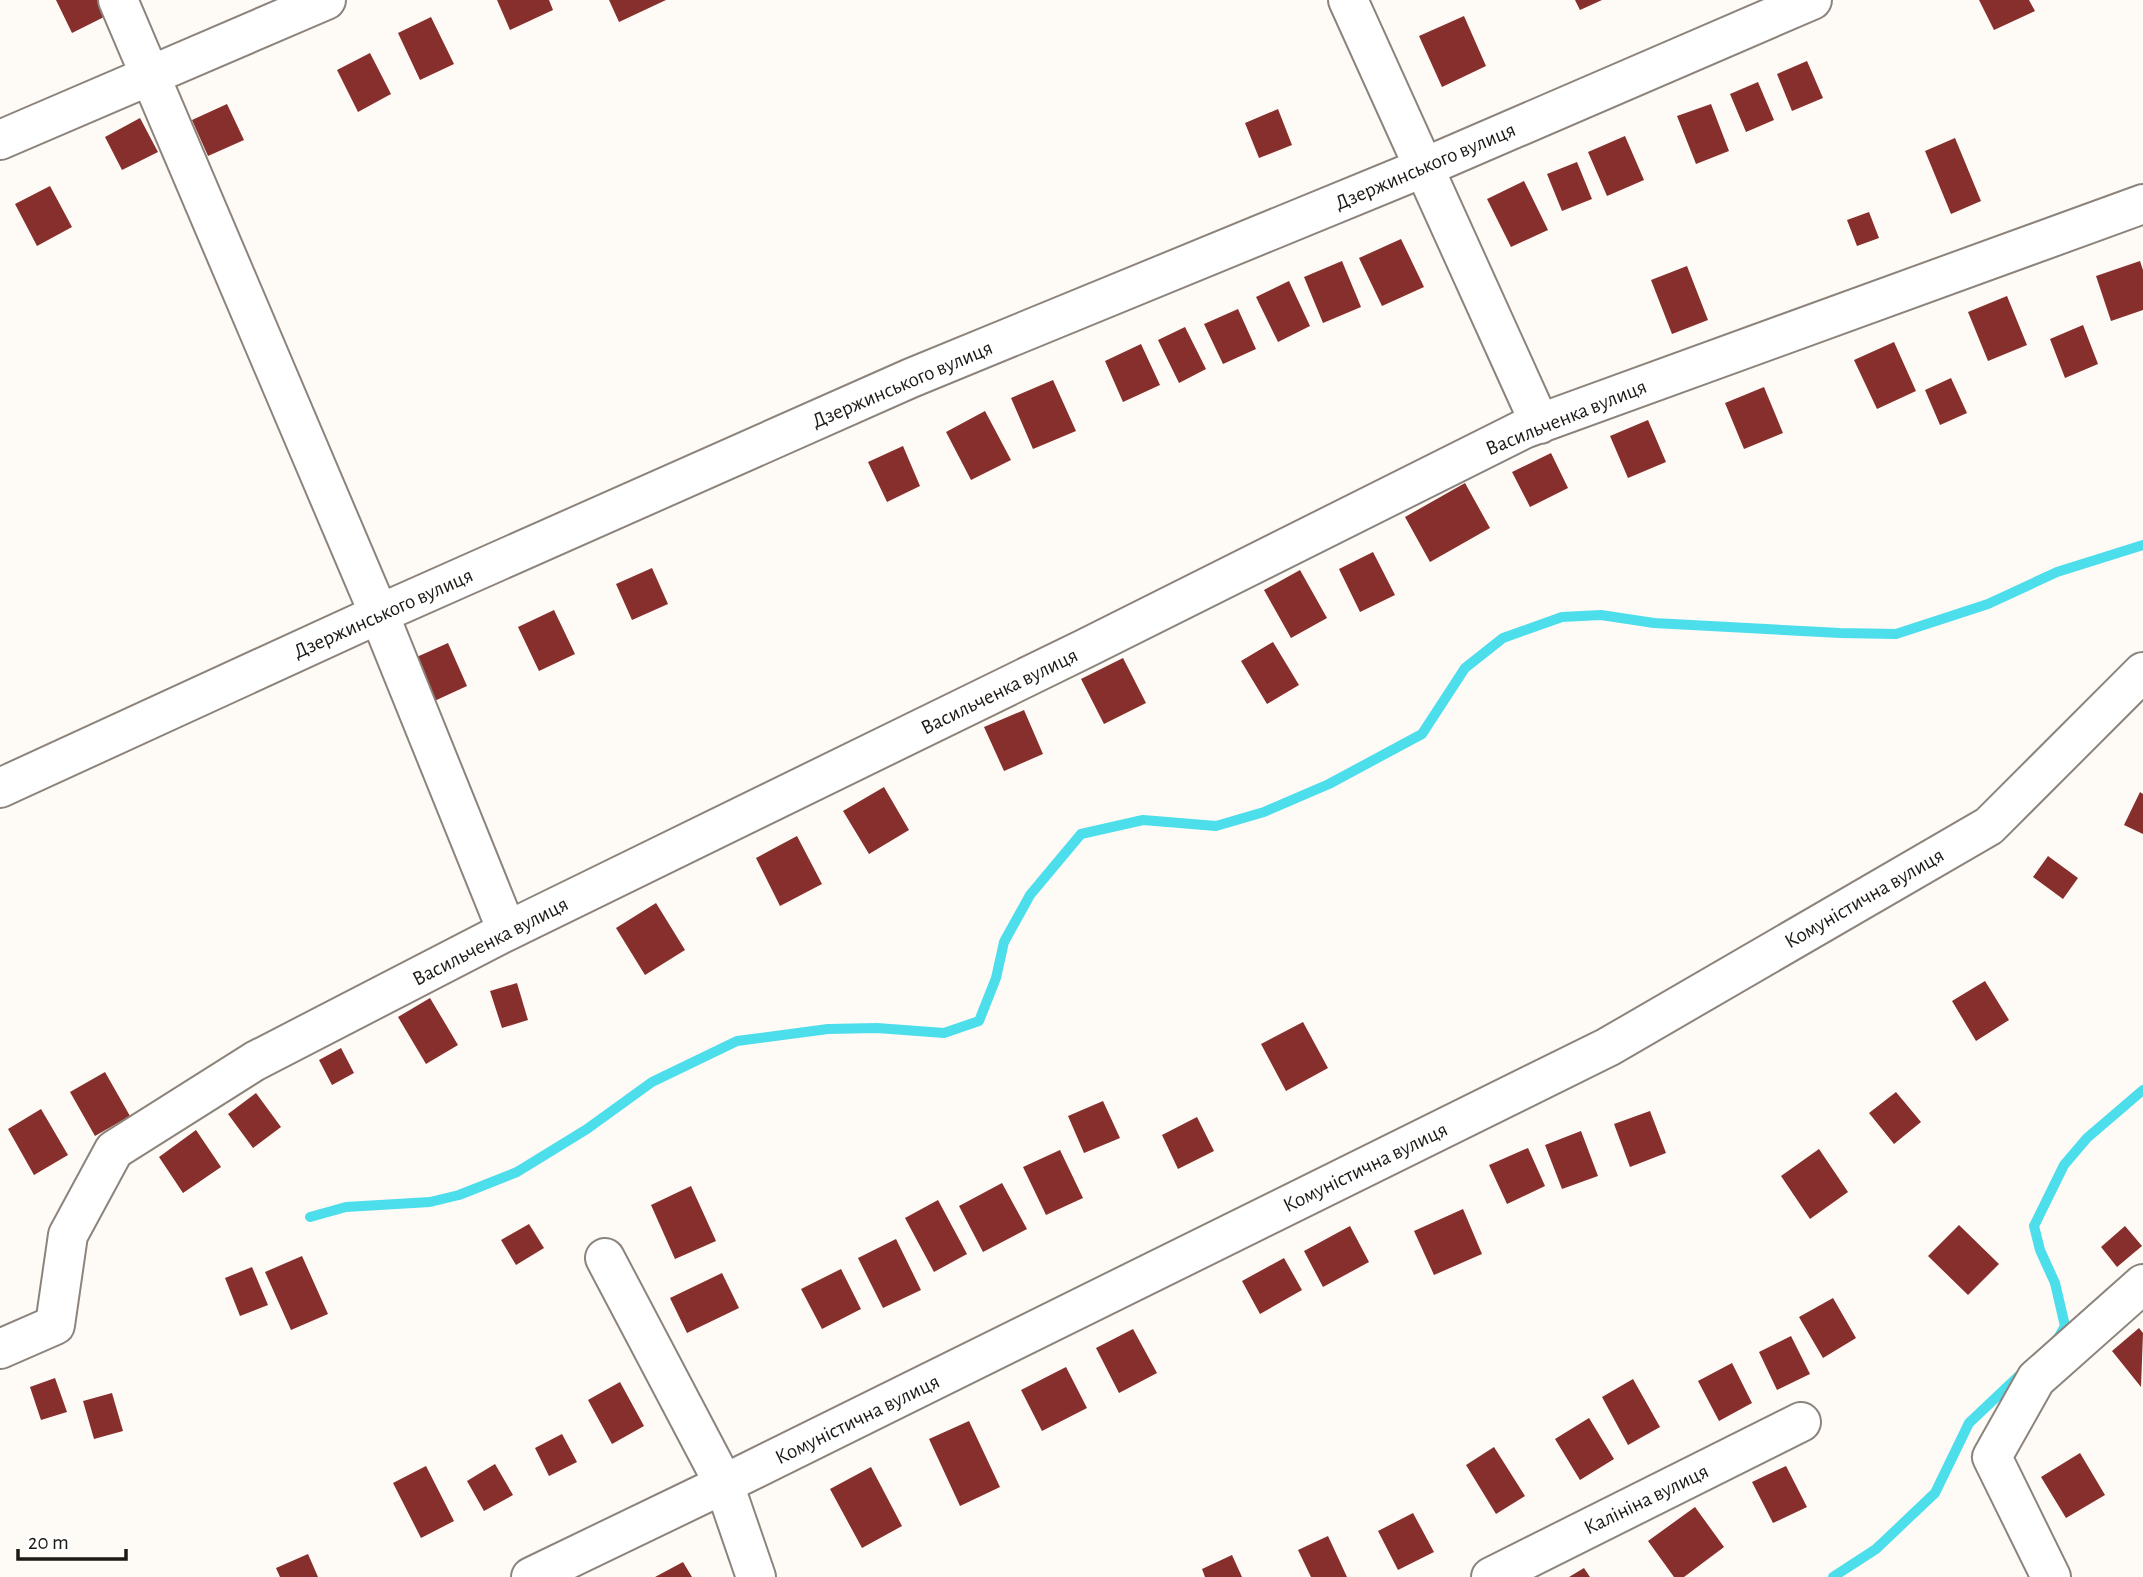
<svg xmlns="http://www.w3.org/2000/svg" width="2143" height="1577" font-family="'Alegreya Sans',sans-serif">
<rect width="100%" height="100%" fill="#fefaf6"/>
<g fill="none" stroke-linecap="round" stroke-linejoin="round">
<path stroke="#4ddeec" stroke-width="10" d="M310,1217l36,-10 84,-5 29,-7 58,-23 70,-43 65,-47 85,-41 91,-12 49,-1 67,5 35,-12 17,-43 8,-36 26,-47 51,-61 62,-14 73,6 48,-14 65,-28 93,-50 43,-66 38,-30 59,-21 39,-2 53,8 186,10 56,1 92,-30 69,-32 86,-27
M2057,1340l8,-14 -10,-43 -15,-33 -6,-24 30,-61 23,-27 56,-48
M1833,1577l43,-28 59,-56 34,-70 54,-51"/>
</g>
<path fill="#872f2c" d="M56,0h42l8,16 -34,17z
M497,0h52l4,10 -43,20z
M609,0h57l-47,22z
M1575,0h27l-22,10z
M1979,0h50l6,11 -41,19z
M1464,16l22,50 -44,21 -23,-51z
M431,17l23,47 -34,16 -22,-47z
M370,53l21,41 -33,18 -21,-42z
M1807,61l16,37 -31,13 -15,-37z
M1758,82l16,38 -28,12 -16,-38z
M227,104l17,36 -36,16 -16,-36z
M1711,104l18,47 -33,13 -19,-48z
M1278,109l14,36 -33,13 -14,-35z
M140,118l18,34 -36,18 -17,-33z
M1625,136l19,44 -37,16 -19,-44z
M1955,138l26,63 -30,13 -26,-63z
M1577,162l15,37 -30,12 -15,-37z
M1524,181l24,49 -37,17 -24,-48z
M50,186l22,41 -35,19 -22,-42z
M1869,212l10,26 -22,8 -10,-26z
M1401,239l23,48 -42,19 -23,-48z
M1342,261l19,46 -38,16 -19,-46z
M2140,261l3,9v40l-32,11 -15,-45z
M1687,266l21,54 -36,14 -21,-54z
M1289,281l21,45 -32,16 -22,-45z
M2007,296l20,49 -39,16 -20,-49z
M1238,309l18,40 -33,15 -19,-40z
M2083,325l15,39 -33,14 -15,-39z
M1185,327l21,42 -27,14 -21,-43z
M1894,342l22,49 -39,18 -23,-49z
M1141,344l19,41 -37,17 -18,-41z
M1951,378l16,35 -27,12 -15,-35z
M1053,380l23,51 -43,18 -22,-51z
M1764,387l19,46 -39,16 -19,-46z
M985,411l26,49 -40,20 -25,-48z
M1648,420l18,42 -38,16 -18,-42z
M903,446l17,40 -33,16 -19,-40z
M1551,453l17,35 -38,19 -18,-35z
M1465,483l25,45 -60,34 -25,-45z
M1373,552l22,43 -35,17 -21,-43z
M652,568l16,36 -36,16 -16,-36z
M1300,570l27,48 -36,20 -27,-48z
M554,610l21,44 -36,17 -21,-44z
M1273,642l26,43 -32,19 -26,-43z
M448,643l19,43 -37,17 -20,-43z
M1123,658l23,45 -42,21 -23,-45z
M1024,710l19,44 -39,17 -20,-44z
M884,787l25,43 -40,24 -26,-43z
M2140,792l3,2v40l-19,-9z
M797,836l25,48 -42,22 -24,-48z
M2048,856l30,22 -15,21 -30,-22z
M656,903l29,47 -40,25 -29,-47z
M1985,981l24,39 -33,21 -24,-40z
M517,983l11,37 -26,8 -12,-37z
M430,998l28,47 -32,19 -28,-47z
M1303,1022l25,46 -42,23 -25,-47z
M341,1048l13,25 -22,12 -13,-25z
M105,1072l25,44 -35,20 -25,-44z
M1896,1092l25,30 -27,22 -25,-31z
M256,1093l25,34 -28,21 -25,-34z
M1103,1101l17,37 -36,15 -16,-37z
M41,1109l27,46 -34,20 -26,-46z
M1650,1111l16,42 -36,14 -16,-43z
M1197,1117l17,34 -36,18 -16,-34z
M196,1130l25,37 -38,26 -24,-36z
M1581,1131l17,45 -36,13 -17,-44z
M1528,1148l17,38 -38,18 -18,-39z
M1819,1149l29,43 -38,27 -29,-43z
M1060,1150l23,48 -37,17 -23,-48z
M1002,1183l25,46 -44,23 -24,-46z
M691,1186l25,55 -41,18 -24,-54z
M938,1200l29,54 -33,18 -29,-54z
M1463,1209l19,45 -48,21 -20,-44z
M529,1224l15,24 -28,17 -15,-25z
M1959,1225l40,39 -31,31 -40,-39z
M1350,1226l19,36 -46,25 -19,-36z
M2125,1226l17,20 -25,21 -16,-20z
M896,1239l25,51 -38,18 -25,-50z
M302,1256l26,58 -37,16 -26,-58z
M1284,1258l18,32 -42,24 -18,-33z
M252,1267l16,38 -28,11 -15,-38z
M841,1269l20,40 -39,20 -21,-40z
M722,1273l17,35 -52,25 -17,-35z
M1833,1298l23,40 -33,20 -24,-41z
M2139,1328l4,5 -2,54 -29,-36z
M1133,1329l24,44 -38,20 -23,-45z
M1791,1336l19,38 -33,16 -18,-38z
M1732,1363l20,40 -33,18 -21,-40z
M1066,1367l21,41 -45,23 -21,-41z
M55,1378l12,34 -26,8 -11,-33z
M1633,1379l27,48 -32,18 -26,-48z
M620,1382l24,44 -32,18 -24,-44z
M112,1393l11,38 -29,8 -11,-38z
M1589,1418l25,41 -34,21 -25,-41z
M969,1421l31,66 -40,19 -31,-67z
M562,1434l15,28 -28,14 -14,-28z
M1494,1447l31,49 -29,18 -30,-49z
M2080,1453l25,42 -39,23 -25,-41z
M495,1464l18,31 -29,16 -17,-30z
M426,1466l28,55 -33,17 -28,-55z
M1786,1466l21,41 -34,16 -21,-41z
M871,1467l31,59 -40,22 -32,-59z
M1695,1507l29,40 -40,30h-10l-26,-36z
M1413,1513l21,39 -36,18 -20,-39z
M1328,1536l19,41h-36l-13,-27z
M308,1554l10,23h-38l-4,-9z
M1232,1555l10,22h-37l-3,-8z
M683,1562l9,15h-37z
M1584,1568l6,9h-21z"/>
<g fill="none" stroke-linecap="round" stroke-linejoin="round">
<g stroke="#8c847c" stroke-width="42">
<path id="minor" d="M118,0l261,614 128,317
M1348,0l192,424
M0,140l326,-140
M0,788l379,-174 532,-236 514,-211 387,-167
M605,1258l119,226 32,93
M0,1349l55,-24 13,-90 46,-85 141,-89 252,-130 577,-282 440,-220 619,-225
M531,1577l193,-93 884,-437 381,-221 154,-154
M1491,1577l310,-155
M2051,1577l-59,-120 44,-78 107,-95"/>
</g>
<use href="#minor" stroke="#fff" stroke-width="38"/>
</g>
<g text-anchor="middle" stroke-width="7" stroke-linejoin="round" paint-order="stroke">
<g font-size="21" fill="#1d1a16" stroke="#fff">
<text transform="translate(1425 166) rotate(-23)" y="7">Дзержинського вулиця</text>
<text transform="translate(902 384) rotate(-23)" y="7">Дзержинського вулиця</text>
<text transform="translate(1566 417) rotate(-22)" y="7">Васильченка вулиця</text>
<text transform="translate(383 613) rotate(-24)" y="7">Дзержинського вулиця</text>
<text transform="translate(999 691) rotate(-26)" y="7">Васильченка вулиця</text>
<text transform="translate(1864 898) rotate(-30)" y="7">Комуністична вулиця</text>
<text transform="translate(490 941) rotate(-27)" y="7">Васильченка вулиця</text>
<text transform="translate(1365 1167) rotate(-26)" y="7">Комуністична вулиця</text>
<text transform="translate(857 1419) rotate(-26)" y="7">Комуністична вулиця</text>
<text transform="translate(1646 1499) rotate(-26)" y="7">Калініна вулиця</text>
</g>
</g>
<path d="M18 1549v10h108v-10" fill="none" stroke="#1d1a16" stroke-width="3.5"/>
<text x="28" y="1549" font-size="21" fill="#1d1a16" stroke="#ffffff" stroke-width="5" paint-order="stroke">20 m</text>
</svg>
